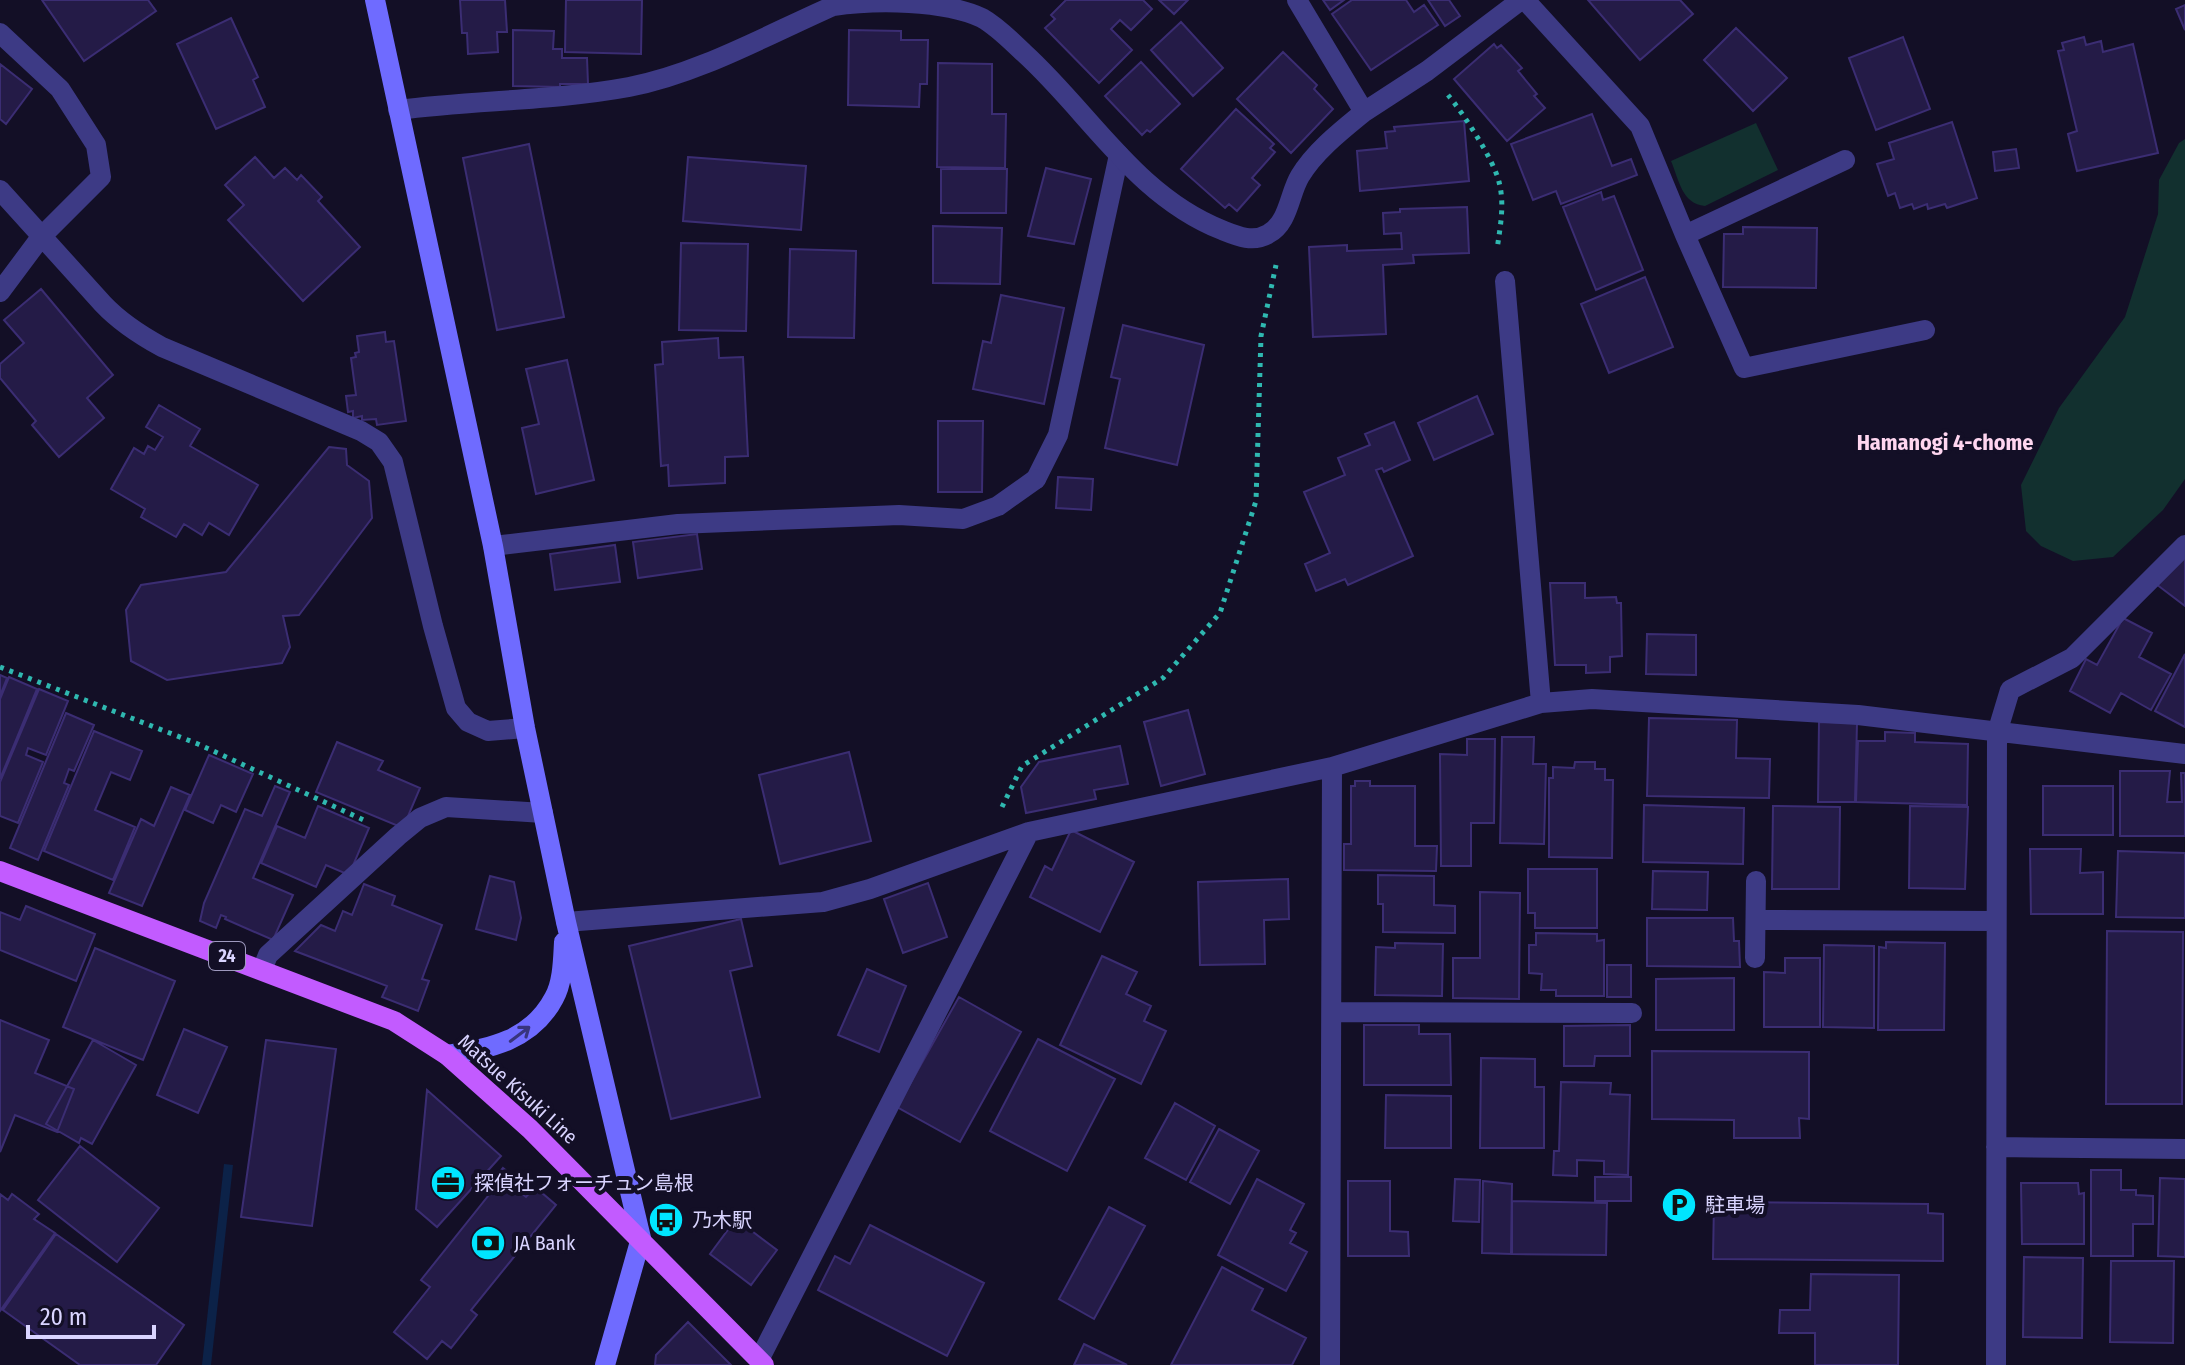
<svg xmlns="http://www.w3.org/2000/svg" width="2185" height="1365" font-family="'Fira Sans Condensed','Noto Sans JP',sans-serif">
<rect width="100%" height="100%" fill="#130f26"/>
<path fill="#12302f" d="M1756,123l22,47 -73,36c-23,-2 -26,-26 -34,-45z
M2185,139v340l-22,31 -50,47 -40,4 -32,-15 -15,-15 -5,-46 38,-77 66,-91 33,-103 1,-34 20,-37z"/>
<path fill="#0c2248" d="M224,1164l9,1 -22,200h-9z"/>
<path fill="#241b47" stroke="#3b2d73" stroke-width="2" d="M42,0h106l8,11 -72,50z
M460,0h45l2,32h-10l1,20 -30,2 -1,-21h-5z
M566,0h76l-1,54 -76,-2z
M1066,0h77l9,9 -21,21 -11,-10 -9,9 21,21 -33,33 -54,-55 10,-9 -4,-4z
M1159,0h29l-14,14z
M1323,0h21l-14,10z
M1352,0h54l8,12 10,-7 14,20 -67,45 -39,-56z
M1428,0h21l11,16 -15,10z
M1588,0h92l13,14 -53,46z
M2185,5v25l-9,-21z
M231,18l27,59 -5,3 12,27 -49,22 -39,-85z
M1181,22l42,46 -30,28 -42,-46z
M1736,28l51,50 -34,33 -49,-51z
M513,30l41,1 -1,18h9v9h25l1,26h-28v3l-47,-1z
M849,30l52,1v9h27l-1,44h-7l-1,23 -71,-2z
M1903,37l27,72 -54,21 -27,-72z
M2084,37l2,8 15,-4 2,11 30,-8 25,109 -81,18 -9,-37 9,-3 -19,-80 6,-1 -2,-7z
M1494,44l3,4 4,-3 21,23 -4,3 19,23 -3,2 11,12 -38,33 -53,-62z
M1283,52l34,33 -3,4 19,20 -42,44 -54,-54z
M1141,62l39,42 -30,28 -3,-2 -5,5 -37,-39z
M938,63l54,1v50h14l-1,54 -68,-1z
M0,64l32,25 -26,35 -6,-5z
M1236,109l38,35 -4,4 5,4 -23,26 8,7 -23,26 -8,-7 -4,4 -44,-39z
M1592,114l20,52 19,-7 6,16 -76,29 -5,-13 -23,9 -22,-56z
M1464,121l5,60 -109,10 -3,-40 30,-3 -2,-16 10,-1 -1,-4z
M1952,122l25,76 -30,10 -2,-4 -17,5 -1,-5 -13,5 -2,-5 -12,4 -5,-15 -7,3 -11,-32 17,-5 -5,-16z
M529,144l35,173 -67,13 -34,-172z
M2016,149l3,19 -24,3 -2,-19z
M255,157l19,21 11,-10 12,12 4,-5 21,22 -4,4 42,46 -57,54 -75,-81 16,-15 -19,-20z
M688,157l118,9 -5,64 -118,-9z
M1046,168l45,11 -17,65 -46,-8z
M941,169h66l-1,44h-65z
M1601,192l2,8 11,-4 29,74 -47,20 -33,-83z
M1467,207l2,46 -56,2 1,8 -31,2 3,69 -73,3 -4,-90 38,-2v6l55,-2 -1,-16 -17,1 -1,-21 17,-1v-3z
M933,226l69,2 -2,56 -67,-1z
M1743,227l74,1 -1,60 -93,-1 1,-53h19z
M681,243l67,1 -2,87 -67,-1z
M790,249l66,2 -2,87 -66,-1z
M1645,277l28,70 -64,26 -28,-69z
M41,289l72,86 -26,23 17,20 -45,39 -27,-32 4,-4 -36,-43v-14l24,-21 -20,-23z
M1001,295l63,13 -20,96 -71,-15 10,-48 8,2z
M1123,325l81,20 -27,120 -72,-17 15,-69 -9,-2z
M385,332l1,10 8,-1 12,80 -29,4 -1,-6 -14,1v-4l-9,2v-7l-5,1 -2,-16 10,-1 -5,-37 5,-1 -1,-4 4,-1 -2,-16z
M718,338l1,20 24,-1 5,99 -23,1v26l-56,3 -1,-21 -7,1 -6,-101 8,-1 -1,-22z
M567,360l27,120 -58,14 -14,-66 17,-4 -13,-55z
M1477,396l16,38 -59,26 -16,-37z
M159,405l41,24 -10,17 68,39 -29,50 -20,-12 -7,12 -18,-11 -8,13 -35,-20 4,-8 -34,-20 23,-41 10,6 4,-8 7,4 8,-13 -17,-10z
M938,421h45l-1,71h-44z
M1394,422l16,38 -26,12 -2,-4 -6,2 37,86 -65,29 -3,-6 -29,12 -11,-27 25,-11 -26,-61 41,-17 -7,-17 32,-13 -5,-11z
M329,447l17,2 1,16 22,16 3,37 -73,97 -16,1 7,31 -8,16 -115,17 -36,-19 -5,-51 15,-25 85,-13z
M1058,477l35,2 -2,31 -35,-2z
M697,534l5,35 -64,9 -5,-36z
M615,545l5,37 -65,8 -5,-36z
M2185,557v49l-29,-22z
M1550,583h35v15l31,-1 1,6h4l1,53 -12,1v15l-24,1v-8h-31z
M2123,618l29,15 -13,24 32,17 -20,36 -30,-17 -11,20 -40,-22 16,-32 11,6z
M1647,634l49,1v40l-50,-1z
M2185,654v73l-30,-16z
M0,675l7,3 -7,18z
M9,677l28,12 -37,90v-80z
M39,689l29,12 -22,54 -18,-7 -2,7 17,7 -25,61 -18,-7v-34z
M1188,710l17,64 -44,12 -17,-64z
M66,713l28,12 -20,46 -5,-2 -5,14 5,2 -31,75 -28,-12z
M1649,718l88,2 -1,38 34,1 -1,39 -122,-2z
M1819,722l38,1 -2,79h-37z
M94,731l48,20 -12,29 -19,-8 -16,38 40,17 -22,53 -69,-29z
M1885,732l30,1v9l53,2 -1,61 -111,-3 2,-61h27z
M1502,737h32l-1,27h13l-2,80 -44,-1z
M1467,739h28l-1,84h-23v43h-30l-1,-112 27,1z
M337,742l46,19 -5,9 42,18 -17,40 -87,-36z
M1120,746l8,38 -34,6 2,9 -70,14 -5,-26 18,-25z
M849,752l22,89 -91,23 -21,-89z
M209,755l44,19 -17,38 -15,-7 -8,18 -28,-13z
M1575,762h20v7h10v11h8l-1,78 -63,-1v-79h4v-11l21,1z
M2120,771h50l-3,31h15l-1,-29h4v63h-65z
M1355,781h15v5h45v60h22l-1,25 -92,-1v-26h7v-58h4z
M275,786l15,6 -37,86 40,17 -20,45 -48,-21 1,-2 -5,-2 -5,13 -16,-7 4,-18 41,-94 17,7z
M2043,786h70v49h-70z
M171,787l19,8 -48,111 -33,-13 32,-74 13,7z
M1644,805l100,3 -1,56 -100,-2z
M318,806l51,22 -20,47 -23,-10 -10,22 -55,-24 16,-37 28,12z
M1773,806l67,1 -1,82h-67z
M1910,806l58,1 -3,82 -56,-1z
M1071,830l63,32 -34,70 -70,-35 15,-31 7,4z
M2030,849h51l-1,24 23,-1v42h-72z
M2118,851l67,2v65l-69,-1z
M1528,869h69v59h-62v-15h-7z
M1653,871l55,1 -1,38 -55,-1z
M1378,875l56,1v29l21,1v27l-72,-1v-28h-5z
M490,876l24,6 7,36 -5,22 -40,-11z
M1288,879l1,40 -25,1 1,44 -65,1 -2,-83z
M928,883l19,54 -44,16 -19,-54z
M364,884l31,12 -3,9 50,20 -20,54 7,2 -11,30 -36,-14 5,-11 -92,-35 26,-26 14,6 8,-20 9,4z
M1480,892l40,1 -1,106 -66,-1v-40h27z
M26,906l69,28 -19,47 -76,-31v-38l20,8z
M1647,918h86l1,23h5l1,26 -93,-1z
M741,919l11,47 -22,5 30,126 -89,22 -42,-173z
M2107,931l76,1 -1,172h-76z
M1536,933l61,1v7l7,-1v56h-48v-6h-15l1,-16 -13,-1v-28h7z
M1886,942l59,1 -1,87h-66l1,-83 7,1z
M1395,943l48,1 -1,52 -67,-1 1,-48 19,1z
M1824,945l50,1v82l-51,-1z
M95,948l80,33 -32,79 -80,-33z
M1102,956l35,16 -11,22 25,12 -7,15 22,10 -25,53 -81,-39z
M1785,958h35v69h-56v-55l21,1z
M1607,965h24v32h-24z
M867,969l39,17 -27,66 -41,-17z
M1734,978v52h-78v-51z
M959,997l62,35 -61,110 -63,-35z
M0,1020l49,20 -14,33 39,16 -17,43 -42,-17 -15,37z
M1364,1025h55v9h31l1,51h-87z
M1630,1025v31h-35l-1,10h-30v-40z
M184,1029l43,18 -29,66 -41,-18z
M1038,1039l77,40 -48,92 -77,-40z
M93,1040l43,25 -44,79 -11,-6 -2,5 -33,-19z
M266,1040l70,9 -24,177 -71,-9z
M1652,1051l157,1v67l-10,-1 1,20h-66v-18l-82,-1z
M1481,1058l54,1v28h9v61h-64z
M1561,1082l50,1 -1,11 20,1 -2,80 -24,-1v-13l-27,-1v16l-24,-1 1,-24h5z
M427,1090l74,66 -64,71 -21,-18z
M1386,1095l65,1v52h-66z
M1175,1103l40,23 -29,54 -41,-22z
M1219,1129l40,22 -29,53 -40,-22z
M80,1146l79,62 -42,54 -79,-62z
M503,1168l15,12 -6,6 14,11 9,-10 21,18 -85,105 6,5 -26,33 -9,-7 -15,18 -33,-27 36,-45 -9,-7 71,-89 -4,-5z
M2091,1170h30v20h15v5l17,1v28h-20v32h-42z
M1595,1177h36v24h-36z
M2160,1178l25,1v78l-27,-1z
M1257,1179l47,25 -14,26 6,3 -6,10 17,9 -21,39 -68,-36z
M1455,1179l25,1 -1,42 -26,-1z
M1348,1181h42v50l18,1 1,24h-61z
M1483,1181l29,3 -1,70 -29,-1z
M2021,1183h57l1,11 5,-1v51h-62z
M0,1194l8,6 4,-6 27,20 -5,5 21,14 -55,78z
M1512,1201l95,2 -1,52 -94,-1z
M1714,1202l214,2v9l15,1v47l-230,-2z
M1109,1207l36,19 -51,93 -35,-20z
M736,1219l41,31 -26,35 -41,-31z
M870,1225l114,58 -37,73 -129,-66 17,-34 15,8z
M56,1234l128,91 -28,40h-76l-77,-55z
M2024,1257l59,1 -1,80 -59,-1z
M2111,1261h63l-1,82 -63,-1z
M1222,1267l41,22 -11,21 54,28 -14,27h-121z
M1811,1274l88,1 -1,90h-83v-32h-36l1,-23h30z
M688,1322l43,43h-76l1,-10z
M1084,1344l43,21h-53z"/>
<g fill="none" stroke-linecap="round" stroke-linejoin="round">
<path stroke="#2fb8b0" stroke-width="5" stroke-dasharray="4 6" stroke-linecap="butt" d="M1448,95c15,18 46,65 51,87 6,23 1,45 -2,68
M0,667l198,77 170,78
M1002,807l20,-41 141,-88 57,-65 36,-112 5,-165 15,-71"/>
<path stroke="#3d3a85" stroke-width="20" d="M1036,479l22,-44 61,-280"/>
<path stroke="#3d3a85" stroke-width="20" d="M1297,0l67,112 63,-41 94,-71
M1525,0l115,126 45,109 160,-75
M0,33l60,56 36,56 5,32 -60,60 -41,55
M398,110c76,-10 155,-9 231,-23 69,-13 140,-53 204,-81 42,-6 111,-6 149,12 16,9 29,23 42,35 66,60 112,143 198,177 15,6 31,13 46,4 21,-11 21,-40 32,-58 15,-25 42,-46 64,-64
M0,190l103,114c17,18 37,31 59,43l199,84 18,11 14,20 40,164 23,82 12,14 20,9 37,-3
M1685,235l59,133 181,-38
M1505,281l36,422
M493,546l185,-22 221,-9 64,4 35,-13 38,-27
M1756,920l240,1
M566,922l257,-20 47,-13 159,-57 303,-65 209,-64 51,-4 266,16 327,39
M1755,958l1,-77
M262,970l6,-15 130,-119 22,-18 26,-11 97,6
M1332,1012l300,1
M1996,1147l189,2
M759,1360l270,-528
M1330,1365l2,-598
M1996,1365l1,-632 13,-43 62,-32 113,-113"/>
<path stroke="#6f6bff" stroke-width="20" d="M375,0l118,546 32,182 41,194 75,316 -36,127
M447,1055c43,-6 85,-15 107,-57 9,-16 9,-39 10,-56"/>
<path stroke="#c25bff" stroke-width="20" d="M0,871l394,150 53,34 83,74 234,236"/>
</g>
<defs><path id="oneway-shaft" d="M-6 0H5M1.5-3L5.5 0L1.5 3" fill="none" stroke-width="1.6" stroke-linecap="round" stroke-linejoin="round" transform="scale(2)"/></defs>
<use stroke="#38347d" href="#oneway-shaft" transform="translate(520 1034) rotate(-37)"/>
<defs>
<g id="office-disc" transform="scale(1.8)"><circle r="9.5" fill="#00e5ff" stroke="#130f26"/><path d="M-6-3h4V-5.5h4V-3h4V5H-6ZM-1-4.5V-3h2v-1.5ZM-6 0V1H6V0Z" fill="#111"/></g>
<g id="parking-disc" transform="scale(1.8)"><circle r="9.5" fill="#00e5ff" stroke="#130f26"/><path d="M-3.5-5.5H1a3.5 3.5 0 0 1 0 7H-1V5.5H-3.5ZM-1-3.4V-.6H.8a1.4 1.4 0 0 0 0-2.8Z" fill="#111"/></g>
<g id="bus-disc" transform="scale(1.8)"><circle r="9.5" fill="#00e5ff" stroke="#130f26"/><path d="M-5-6H5V4H4V6H2V4H-2V6H-4V4H-5ZM-3.5-4V0h7V-4ZM-3.5 1.2v1.5H-2V1.2ZM2 1.2v1.5H3.5V1.2Z" fill="#111"/></g>
<g id="bank-disc" transform="scale(1.8)"><circle r="9.5" fill="#00e5ff" stroke="#130f26"/><path d="M-6-4H6V4H-6ZM0-2.3a2.3 2.3 0 1 0 0 4.6a2.3 2.3 0 1 0 0-4.6Z" fill="#111"/></g>
</defs>
<g fill-rule="evenodd">
<use href="#office-disc" x="448" y="1183"/>
<use href="#parking-disc" x="1679" y="1205"/>
<use href="#bus-disc" x="666" y="1220"/>
<use href="#bank-disc" x="488" y="1243"/>
</g>
<g text-anchor="middle" stroke-width="8" stroke-linejoin="round" paint-order="stroke">
<rect fill="#130f26" stroke="#9e99be" stroke-width="2" x="209" y="942" width="36" height="28" rx="6"/>
<g font-size="18" font-weight="bold" fill="#d9d4ff">
<text x="227" y="962">24</text>
</g>
<g font-size="20" fill="#d9d4ff" stroke="#130f26">
<text transform="translate(518 1089) rotate(42)" y="7">Matsue Kisuki Line</text>
</g>
<g font-size="20" fill="#d9d4ff" stroke="#130f26" text-anchor="start">
<text x="474" y="1190">探偵社フォーチュン島根</text>
<text x="1705" y="1212">駐車場</text>
<text x="692" y="1227">乃木駅</text>
<text x="514" y="1250">JA Bank</text>
</g>
<g font-size="22" font-weight="bold" fill="#ffd6f0" stroke="#130f26">
<text x="1945" y="450">Hamanogi 4-chome</text>
</g>
</g>
<path d="M28 1325v12h126v-12" fill="none" stroke="#d9d4ff" stroke-width="4"/>
<text x="40" y="1325" font-size="24" fill="#d9d4ff" stroke="#130f26" stroke-width="6" paint-order="stroke">20 m</text>
</svg>
